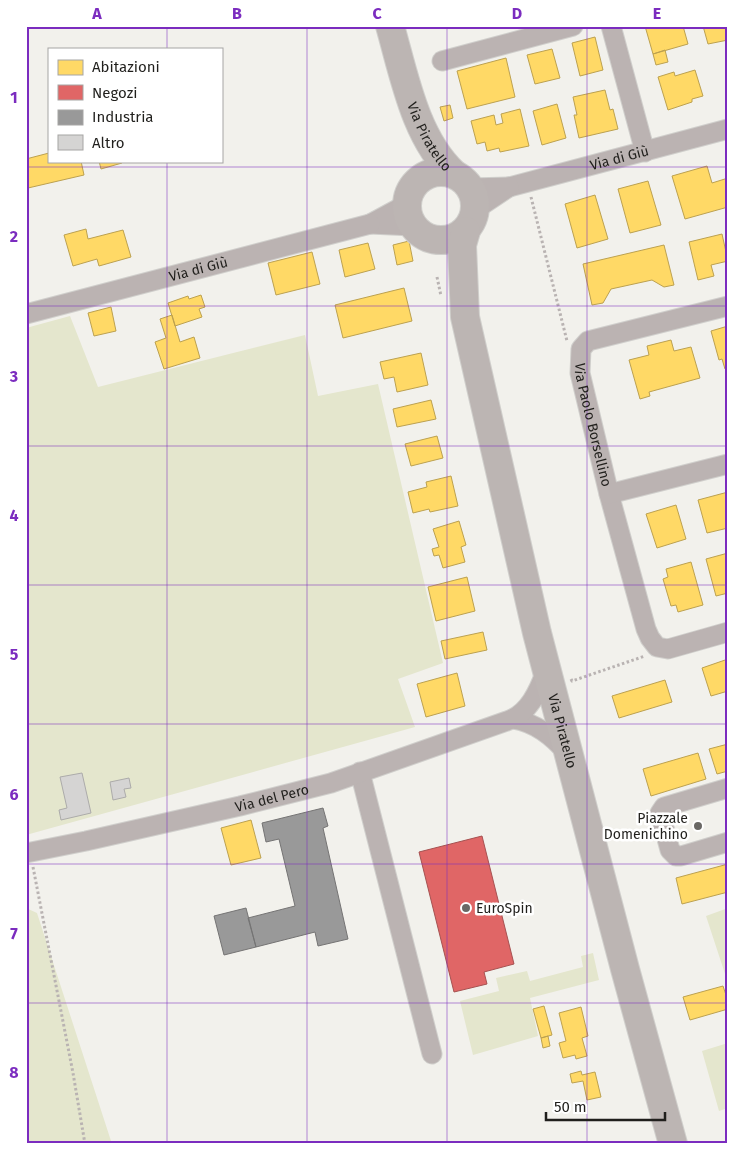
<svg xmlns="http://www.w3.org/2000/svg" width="754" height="1170" font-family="'Fira Sans',sans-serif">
<rect width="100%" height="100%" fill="#f2f1ec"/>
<path fill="#e4e6cd" d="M70,316l28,71 207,-52 13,61 60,-12 65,279 -45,16 17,48 -389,108v-507z
M26,908l11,5 75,231h-86z
M728,908v75l-22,-67z
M593,953l6,27 -69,18 8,38 -65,19 -13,-54 39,-10 -3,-13 31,-7 3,10 53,-14 -2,-11z
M728,1043v65l-9,3 -17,-60z"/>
<path fill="#ffd966" stroke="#bca150" d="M645,26h38l5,18 -35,10z
M703,26h25v14l-20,4z
M595,37l8,33 -23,6 -8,-33z
M552,49l8,29 -25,6 -8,-29z
M665,50l3,12 -12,3 -3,-11z
M506,58l9,39 -48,12 -10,-38z
M695,70l8,26 -11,3v3l-24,8 -10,-33 16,-5 1,4z
M605,90l5,20 3,-1 5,20 -39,9 -5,-23h3l-4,-18z
M557,104l9,34 -24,7 -9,-34z
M450,105l3,13 -9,3 -4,-14z
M520,109l9,37 -29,6 -1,-4 -12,3 -2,-9 -8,2 -6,-23 23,-6 2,10 7,-2 -2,-9z
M49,153v8h32l3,14 -56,13 -2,-9v-20z
M99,161h23v2l-21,6z
M707,166l5,17 16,-5v29l-43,12 -13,-43z
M648,181l13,44 -31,8 -12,-44z
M595,195l13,44 -31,9 -12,-44z
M86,229l2,10 35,-9 8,27 -32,9 -2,-7 -24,7 -9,-31z
M722,234l6,27 -17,4 3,11 -16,4 -9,-38z
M409,241l4,20 -16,4 -4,-20z
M368,243l7,26 -30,8 -6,-27z
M664,245l10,40 -10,2 -12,-7 -41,9 -8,14 -11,2 -9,-41z
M312,252l8,32 -44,11 -8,-32z
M404,288l8,33 -69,17 -8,-33z
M201,295l4,12 -6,2 3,8 -27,9 -7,-23 20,-7 1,3z
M111,307l5,24 -22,5 -6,-23z
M172,315l8,27 14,-5 6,21 -36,11 -9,-27 11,-4 -6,-19z
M728,326v42l-3,1 -3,-10 -3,1 -8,-29z
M671,340l3,11 17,-4 9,31 -51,14 1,4 -10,3 -11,-39 20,-5 -2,-9z
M421,353l7,32 -31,7 -3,-15 -10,2 -4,-17z
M431,400l5,19 -39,8 -4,-18z
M437,436l6,22 -32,8 -6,-22z
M451,476l7,30 -28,6 -1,-3 -16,4 -5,-21 19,-5 -1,-5z
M728,492v36l-21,5 -9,-33z
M676,505l10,34 -29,9 -11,-34z
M459,521l7,24 -5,2 4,15 -22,6 -4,-13 -5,1 -2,-7 7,-2 -6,-18z
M728,553v40l-12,3 -10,-37z
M691,562l12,43 -25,7 -2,-7 -5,1 -8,-27 5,-2 -2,-8z
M467,577l8,34 -39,10 -8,-34z
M483,632l4,18 -42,9 -4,-18z
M728,659v32l-17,5 -9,-28z
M457,673l8,33 -39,11 -9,-33z
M665,680l7,22 -53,16 -7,-22z
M728,744v27l-11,3 -8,-25z
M698,753l8,26 -55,17 -8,-27z
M251,820l10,38 -30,7 -10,-37z
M728,864v28l-46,12 -6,-26z
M723,986l5,15v8l-38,11 -7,-23z
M544,1006l8,29 -11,3 -8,-29z
M581,1007l7,29 -6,2 5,18 -11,3 -1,-4 -12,3 -4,-15 7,-2 -7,-28z
M548,1036l2,10 -7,2 -2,-10z
M581,1071l1,4 13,-3 6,25 -14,3 -4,-19 -11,2 -2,-9z"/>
<path fill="#e06666" stroke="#a65150" d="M482,836l32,128 -30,8 3,12 -33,8 -35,-140z"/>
<path fill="#999" stroke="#757474" d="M323,808l5,18 -5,2 25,111 -30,7 -3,-14 -59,15 -8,-29 47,-12 -16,-67 -13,3 -4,-19z
M246,908l10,39 -32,8 -10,-39z"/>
<path fill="#d5d4d3" stroke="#acabaa" d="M82,773l9,40 -30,7 -2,-10 8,-2 -7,-31z
M129,778l2,10 -7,1 2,8 -13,3 -3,-18z"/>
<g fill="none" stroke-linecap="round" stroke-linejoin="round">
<g stroke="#d0cfcc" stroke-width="21">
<g id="minor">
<path d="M611,26l34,126"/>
<path d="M442,61l131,-35"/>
<path id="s1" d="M509,187l219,-58"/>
<path d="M470,188l39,-1 -33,22"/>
<path d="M407,204l-37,20 43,2"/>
<path id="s2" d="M728,306l-140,35 -7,8 -1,24 29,121 37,135 4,9 7,9 11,2 60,-17"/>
<path id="s3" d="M26,314l344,-90"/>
<path d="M609,494l119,-30"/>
<path d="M513,719c23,4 39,17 54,34"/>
<path d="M360,772l72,282"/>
<path d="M728,788l-64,19 -4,6 10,37 6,6h5l47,-14"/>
<path id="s4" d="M26,853l60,-12 154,-35 91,-23 176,-62c22,-7 32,-31 39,-50"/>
</g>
</g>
<g stroke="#d0cfcc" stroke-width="30">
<g id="primary">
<path id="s5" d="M390,26c14,49 25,112 64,148"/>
<circle cx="441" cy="206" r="34"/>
<path id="s6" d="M466,231l-4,14 3,72 72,316 88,336 48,175"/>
</g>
</g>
<path stroke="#b9b3b2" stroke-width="3" stroke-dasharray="2.5 2.5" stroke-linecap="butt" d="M531,197l36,144
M437,277l4,19
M571,679l1,2 73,-25
M33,867l40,206 12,71"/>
<use href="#minor" stroke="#bbb3b2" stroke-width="19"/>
<use href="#primary" stroke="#bcb5b3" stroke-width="28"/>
</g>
<path fill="none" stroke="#7b2cbf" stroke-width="1" stroke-opacity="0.55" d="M167,26v23M307,26v1118M447,26v1118M587,26v1118M167,161v983M26,167h702M26,306h702M26,446h702M26,585h702M26,724h702M26,864h702M26,1003h702"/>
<g fill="#6a6865" stroke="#fff" stroke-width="2">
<circle cx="698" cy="826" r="5"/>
<circle cx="466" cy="908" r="5"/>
</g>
<g text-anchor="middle" stroke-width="5" stroke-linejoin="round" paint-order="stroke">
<g font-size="14" fill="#201f1c" stroke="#fff">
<text dy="5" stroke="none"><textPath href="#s5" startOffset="118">Via Piratello</textPath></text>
<text dy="5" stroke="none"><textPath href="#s1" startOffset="114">Via di Giù</textPath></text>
<text dy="5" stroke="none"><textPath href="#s3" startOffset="178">Via di Giù</textPath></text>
<text dy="5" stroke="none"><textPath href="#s2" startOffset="232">Via Paolo Borsellino</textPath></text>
<text dy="5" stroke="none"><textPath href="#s6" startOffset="512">Via Piratello</textPath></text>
<text dy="5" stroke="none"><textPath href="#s4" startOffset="252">Via del Pero</textPath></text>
</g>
<g font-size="14" fill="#201f1c" stroke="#fff" text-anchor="end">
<text x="688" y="823">Piazzale<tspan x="688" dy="16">Domenichino</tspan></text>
<text x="476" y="913" text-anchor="start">EuroSpin</text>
</g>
</g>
<rect width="754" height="1170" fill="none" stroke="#ffffff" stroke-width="55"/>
<rect x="48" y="48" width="175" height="115" fill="#ffffff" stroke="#a6a5a4"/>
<rect x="58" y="60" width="25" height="15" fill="#ffd966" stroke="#a6a5a4"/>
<text x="92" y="72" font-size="15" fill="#201f1c">Abitazioni</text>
<rect x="58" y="85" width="25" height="15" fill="#e06666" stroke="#a6a5a4"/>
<text x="92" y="98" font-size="15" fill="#201f1c">Negozi</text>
<rect x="58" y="110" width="25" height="15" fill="#999999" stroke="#a6a5a4"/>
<text x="92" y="122" font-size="15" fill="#201f1c">Industria</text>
<rect x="58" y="135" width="25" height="15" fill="#d5d4d3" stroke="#a6a5a4"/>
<text x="92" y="148" font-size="15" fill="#201f1c">Altro</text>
<path d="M546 1112v8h119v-8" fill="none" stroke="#201f1c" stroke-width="2.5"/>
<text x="554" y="1112" font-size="15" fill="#201f1c" stroke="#ffffff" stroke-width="4" paint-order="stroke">50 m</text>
<rect x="28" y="28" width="698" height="1114" fill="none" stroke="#7b2cbf" stroke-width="2"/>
<g font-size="16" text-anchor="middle" font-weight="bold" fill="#7b2cbf">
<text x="97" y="19">A</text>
<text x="237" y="19">B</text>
<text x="377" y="19">C</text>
<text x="517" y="19">D</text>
<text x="657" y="19">E</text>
<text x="14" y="103">1</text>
<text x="14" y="242">2</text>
<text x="14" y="382">3</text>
<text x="14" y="521">4</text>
<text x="14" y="660">5</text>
<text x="14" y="800">6</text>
<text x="14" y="939">7</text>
<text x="14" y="1078">8</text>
</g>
</svg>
